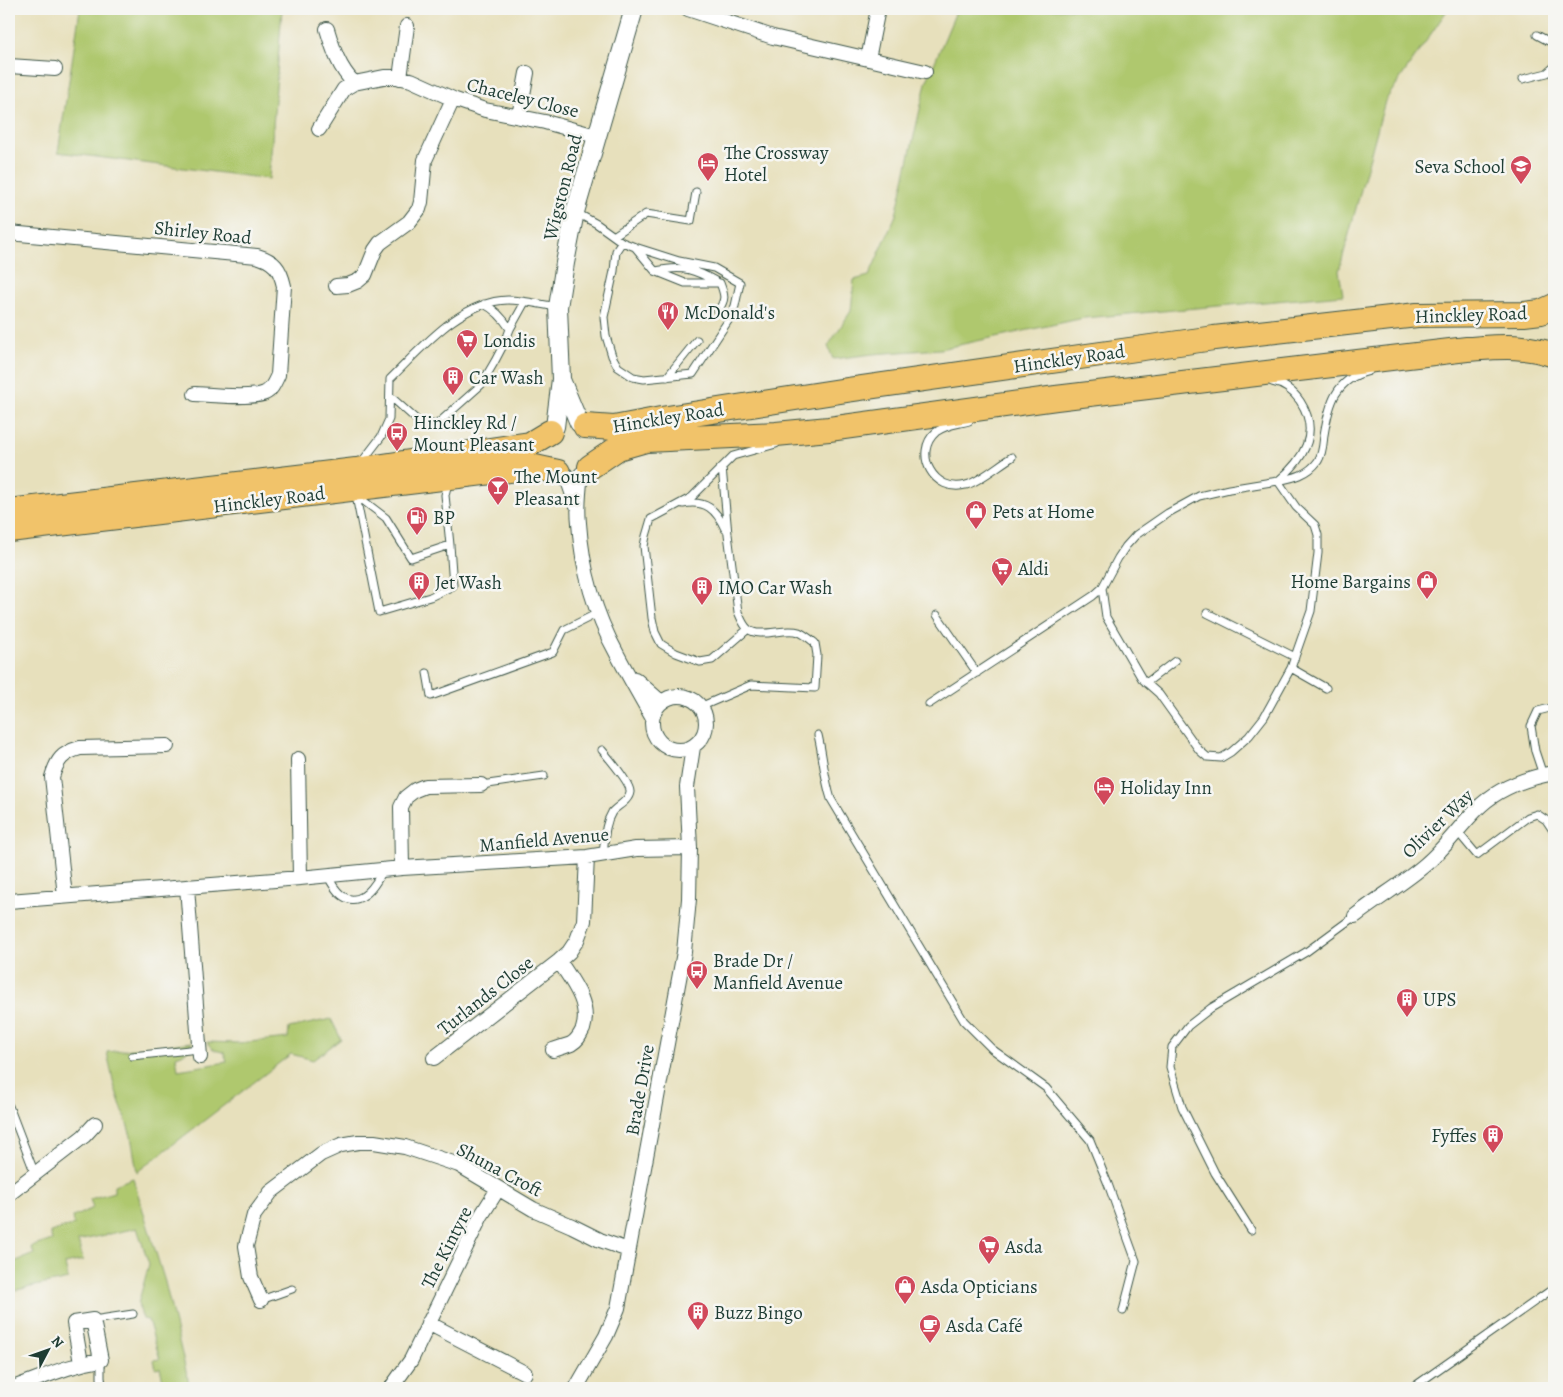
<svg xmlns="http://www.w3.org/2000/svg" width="1563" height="1397" font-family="Alegreya,serif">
<rect width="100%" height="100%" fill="#f6f6f2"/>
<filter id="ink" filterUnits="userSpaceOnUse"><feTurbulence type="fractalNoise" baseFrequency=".02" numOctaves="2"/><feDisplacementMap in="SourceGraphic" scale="10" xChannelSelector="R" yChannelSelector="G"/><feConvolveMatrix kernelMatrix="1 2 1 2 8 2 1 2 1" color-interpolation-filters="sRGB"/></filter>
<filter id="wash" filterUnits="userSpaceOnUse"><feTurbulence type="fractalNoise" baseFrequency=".0096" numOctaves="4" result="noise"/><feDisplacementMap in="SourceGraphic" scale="20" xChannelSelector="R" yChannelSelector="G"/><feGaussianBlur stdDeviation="1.12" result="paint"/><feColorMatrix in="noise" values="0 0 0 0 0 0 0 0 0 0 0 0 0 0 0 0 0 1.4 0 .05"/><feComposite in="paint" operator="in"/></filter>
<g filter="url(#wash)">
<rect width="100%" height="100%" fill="#e7e0bc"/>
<path fill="#afc86e" stroke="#678251" d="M80,9h202l-13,170 -211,-27z
M957,9h491l-63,92 -46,170 4,24 -259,23 -144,31 -67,5 -40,5 -5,-13 23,-35 3,-31 15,-4 27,-61 30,-132z
M331,1019l10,20 -28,21 -22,-6 -154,118 -6,-36 -17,-51 -7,-33 85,-10c-2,9 -7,11 -16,14l2,14 49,-8 -3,-10c-9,-1 -13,-3 -17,-10l32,1 49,-5 1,-10z
M133,1178l32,104 25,106h-25l-5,-20 -4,1 -2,-9 6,-1 -12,-39 -5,-1 -5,-15 11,-40 -12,-36 -59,13 5,19 -18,4 3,15 -56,12 -3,4v-31l25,-10 -3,-7 21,-7 -2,-8 24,-7 -1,-8 20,-9 -3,-9 24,-7v-7z"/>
</g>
<g filter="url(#ink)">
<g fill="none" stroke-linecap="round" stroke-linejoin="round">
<g stroke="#3d5548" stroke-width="9">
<path id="service" d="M1537,35l17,9
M1523,79l24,-6 7,-6
M575,212l22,12 25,18 13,5 44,14 35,7 26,15 -5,23 -7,15 -35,53 -49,5 -11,-2 -15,-10 -6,-11 -6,-20 -2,-19 10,-46 2,-20 6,-9
M615,235l31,-21 45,7 5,-29
M635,247l20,24 30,12h35c5,13 6,16 -2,28
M656,271c27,-6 38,-2 63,12
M484,304c12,6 19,14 26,25
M667,377l30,-37
M1272,382c12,2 21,9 28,19 21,32 3,59 -22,80 15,-3 30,-6 40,-20 5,-8 5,-17 6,-26 5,-31 11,-56 45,-64
M390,396l28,25 18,4 45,-40 14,-24 11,-21 4,-11 15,-27
M969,421c-11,3 -24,4 -33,11 -24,21 -2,62 30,53 13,-3 34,-21 46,-28
M361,463l20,-26 8,-18 1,-40c32,-31 70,-78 118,-79 16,0 34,5 50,7
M356,495l30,23 25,40 39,-13 -5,-50 2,-8 5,-4
M356,496l23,116 51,-15 23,-11 -3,-41
M683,504c23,-4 33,5 42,25
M1207,613l88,44
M937,615l40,58
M748,629l-36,31 -12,2 -24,-9 -15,-9 -6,-12 -3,-14 -8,-72 2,-10 5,-17 41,-22 41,-41 43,-12
M1291,668l35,20
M427,673l4,23 122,-44 11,-22 34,-17
M1146,683l29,-22
M929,704l164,-108 9,-8 16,-30 8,-12 10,-11 32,-22 31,-17 30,-7 49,-8 18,26 19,18 3,10v18l-7,58 -20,57 -27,49 -15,19 -18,16 -10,6 -14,-1 -8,-7 -40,-56 -17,-15 -36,-62 -4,-29
M700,707l51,-22 64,3 2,-33 -2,-12c-5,-4 -11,-9 -16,-11 -14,-5 -40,7 -51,-3 -5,-4 -7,-11 -10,-17l-10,-78 -6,-67
M818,735c5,21 6,42 13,64l133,222 28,28 54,39 44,52 18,44 28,77 -13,50
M602,750c6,7 29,34 28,42 -1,9 -13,14 -18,20 -8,13 -7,28 -9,42
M1543,775l-8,-24 -4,-25 7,-15 16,-4
M481,785l63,-9
M1457,831l20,24 51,-38 9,-3 9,6 8,12
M328,876c6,13 18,31 35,20 9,-5 15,-17 20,-25
M132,1056l67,-7
M9,1106l26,68
M1251,1230l-36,-57 -33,-66 -12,-40 2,-20 16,-21 23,-18 95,-56 49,-36
M261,1300l31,-11
M93,1320l40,-6
M101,1360v18l2,10
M1412,1388l142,-100"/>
</g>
<g stroke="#3d5548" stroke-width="16">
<path id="minor" d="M688,9l85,28 152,35
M327,29c6,20 12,39 27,54
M868,59l10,-50
M9,66l46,3
M400,78l7,-52
M519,116l8,-43
M319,129l25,-40 10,-6 30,-6h13l14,3 42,19 32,11 60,12 51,14
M9,233l248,23c17,5 23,12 27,30l-6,89c-3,6 -6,15 -13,18 -12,6 -56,2 -70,1
M336,286l12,-1 10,-4 7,-6 10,-25 5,-7 29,-21 10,-13 2,-7 4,-42 28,-61
M581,474c-2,16 -4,33 -2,49 3,45 16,91 38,131 11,21 23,42 35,63
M566,475l10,29
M635,679l26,23
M652 723a27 27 0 1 1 54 0a27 27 0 1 1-54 0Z
M298,759l2,119
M402,868l-1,-61 5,-10 9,-7 10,-4 56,-1
M187,887l13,170
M65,896l-13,-119c5,-17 10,-24 28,-29l87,-2
M9,901l291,-23 102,-10 185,-11 49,-8 54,-1
M1355,916c23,-18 49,-33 71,-52 19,-16 33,-37 50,-54 20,-21 50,-32 78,-37
M553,1050c6,-2 13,-4 18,-6 7,-4 9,-9 12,-15 8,-25 -11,-48 -24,-68
M434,1058l125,-97 10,-9 8,-12 7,-19 3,-64
M9,1194l75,-58 11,-12
M261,1300l-10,-23 -5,-31 8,-31 17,-23 50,-38 20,-9 17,-3h16l31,5 54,18 74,44 39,17 28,14 28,10
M428,1323l97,50
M13,1388c31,-11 55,-23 88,-28l-8,-40 -19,3 7,40
M391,1388l20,-28 70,-144 17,-27
M576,1388l30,-52 12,-28 66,-356 5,-53 1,-51 -3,-61 6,-40"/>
</g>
<g stroke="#3d5548" stroke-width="20">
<path id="tertiary" d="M562,382l17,41
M555,427l6,-48 -3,-72 7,-44 10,-51 59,-203"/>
</g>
<g stroke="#3d5548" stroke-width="26">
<path id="trunk" d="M585,426l29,2 47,-9 186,-29 367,-52 203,-23 107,-1 17,-2 13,-6
M590,467l28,-19 28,-8 130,-6 53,-5 227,-31 411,-49c33,-2 55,-5 87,6
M9,511l347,-41 174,-26 20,-12
M9,530l526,-63 23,5"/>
</g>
<use href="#service" stroke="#fff" stroke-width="7"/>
<use href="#minor" stroke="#fff" stroke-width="14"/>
<use href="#tertiary" stroke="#fff" stroke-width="18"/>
<use href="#trunk" stroke="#f1c36a" stroke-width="24"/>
</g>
</g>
<defs>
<g id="hotel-pin" transform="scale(1.125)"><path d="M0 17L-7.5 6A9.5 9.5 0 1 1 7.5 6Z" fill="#d1495b" stroke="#f6f6f2"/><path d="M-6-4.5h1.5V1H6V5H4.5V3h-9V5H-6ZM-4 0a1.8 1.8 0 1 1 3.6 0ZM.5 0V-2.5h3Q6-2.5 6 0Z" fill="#fff"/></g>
<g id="school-pin" transform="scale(1.125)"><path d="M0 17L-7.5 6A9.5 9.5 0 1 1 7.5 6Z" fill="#d1495b" stroke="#f6f6f2"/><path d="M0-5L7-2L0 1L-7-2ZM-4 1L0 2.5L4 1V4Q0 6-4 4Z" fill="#fff"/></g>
<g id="restaurant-pin" transform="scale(1.125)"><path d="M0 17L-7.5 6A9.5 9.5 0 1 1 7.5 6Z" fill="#d1495b" stroke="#f6f6f2"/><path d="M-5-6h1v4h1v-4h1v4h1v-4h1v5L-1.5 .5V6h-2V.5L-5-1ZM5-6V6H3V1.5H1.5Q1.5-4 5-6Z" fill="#fff"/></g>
<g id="supermarket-pin" transform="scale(1.125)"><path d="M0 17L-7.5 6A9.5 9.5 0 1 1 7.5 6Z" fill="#d1495b" stroke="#f6f6f2"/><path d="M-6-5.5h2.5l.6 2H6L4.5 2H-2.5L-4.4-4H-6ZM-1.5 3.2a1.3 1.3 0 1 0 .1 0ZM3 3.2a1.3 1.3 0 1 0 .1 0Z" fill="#fff"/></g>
<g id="building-pin" transform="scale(1.125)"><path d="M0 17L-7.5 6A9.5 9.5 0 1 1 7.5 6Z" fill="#d1495b" stroke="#f6f6f2"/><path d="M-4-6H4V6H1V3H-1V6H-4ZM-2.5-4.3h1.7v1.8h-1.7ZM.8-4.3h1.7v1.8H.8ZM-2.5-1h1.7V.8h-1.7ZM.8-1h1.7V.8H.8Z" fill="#fff"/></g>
<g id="bus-pin" transform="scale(1.125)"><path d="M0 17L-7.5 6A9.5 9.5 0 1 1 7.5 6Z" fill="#d1495b" stroke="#f6f6f2"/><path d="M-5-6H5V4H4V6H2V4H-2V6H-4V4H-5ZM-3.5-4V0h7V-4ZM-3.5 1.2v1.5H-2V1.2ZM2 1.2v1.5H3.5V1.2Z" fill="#fff"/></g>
<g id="bar-pin" transform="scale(1.125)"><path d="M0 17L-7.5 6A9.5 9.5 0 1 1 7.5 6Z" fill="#d1495b" stroke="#f6f6f2"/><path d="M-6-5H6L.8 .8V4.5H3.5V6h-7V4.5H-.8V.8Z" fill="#fff"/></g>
<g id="shop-pin" transform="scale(1.125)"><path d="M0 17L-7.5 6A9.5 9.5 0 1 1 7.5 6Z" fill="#d1495b" stroke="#f6f6f2"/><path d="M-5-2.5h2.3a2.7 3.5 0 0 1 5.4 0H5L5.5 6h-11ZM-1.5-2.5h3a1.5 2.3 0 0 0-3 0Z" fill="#fff"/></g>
<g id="fuel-pin" transform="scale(1.125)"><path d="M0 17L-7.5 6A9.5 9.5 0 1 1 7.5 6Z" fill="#d1495b" stroke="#f6f6f2"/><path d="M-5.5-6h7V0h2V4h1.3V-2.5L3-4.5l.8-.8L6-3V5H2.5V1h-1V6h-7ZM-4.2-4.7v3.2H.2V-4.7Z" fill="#fff"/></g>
<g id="cafe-pin" transform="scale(1.125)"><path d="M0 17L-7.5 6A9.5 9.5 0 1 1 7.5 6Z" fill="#d1495b" stroke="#f6f6f2"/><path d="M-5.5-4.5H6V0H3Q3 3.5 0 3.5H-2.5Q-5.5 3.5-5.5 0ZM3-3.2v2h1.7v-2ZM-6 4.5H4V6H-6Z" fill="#fff"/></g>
</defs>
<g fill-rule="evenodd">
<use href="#hotel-pin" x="708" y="163"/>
<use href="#school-pin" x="1521" y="166"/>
<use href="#restaurant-pin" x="668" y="312"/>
<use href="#supermarket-pin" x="467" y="340"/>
<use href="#building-pin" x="453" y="377"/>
<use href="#bus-pin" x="397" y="433"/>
<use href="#bar-pin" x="498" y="487"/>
<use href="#shop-pin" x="976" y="511"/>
<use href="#fuel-pin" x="417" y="517"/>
<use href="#supermarket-pin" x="1002" y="568"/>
<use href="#shop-pin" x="1427" y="581"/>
<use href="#building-pin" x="419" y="582"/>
<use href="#building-pin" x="702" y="587"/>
<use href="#hotel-pin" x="1104" y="787"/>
<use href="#bus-pin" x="697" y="971"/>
<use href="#building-pin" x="1407" y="999"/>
<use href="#building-pin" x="1493" y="1135"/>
<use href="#supermarket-pin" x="989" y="1246"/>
<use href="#shop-pin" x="905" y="1286"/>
<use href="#building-pin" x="698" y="1312"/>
<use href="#cafe-pin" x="930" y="1325"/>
</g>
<g text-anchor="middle" stroke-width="5" stroke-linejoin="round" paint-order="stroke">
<g font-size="19" fill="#1f3d34" stroke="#f6f6f2">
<text transform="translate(523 97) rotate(14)" y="7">Chaceley Close</text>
<text transform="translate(562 187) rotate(-76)" y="7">Wigston Road</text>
<text transform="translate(203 232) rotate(6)" y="7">Shirley Road</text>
<text transform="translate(1471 314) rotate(-2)" y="7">Hinckley Road</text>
<text transform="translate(1069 358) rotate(-8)" y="7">Hinckley Road</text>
<text transform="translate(668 417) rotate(-9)" y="7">Hinckley Road</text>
<text transform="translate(269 499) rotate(-7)" y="7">Hinckley Road</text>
<text transform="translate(1437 823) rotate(-44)" y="7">Olivier Way</text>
<text transform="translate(544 839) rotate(-5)" y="7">Manfield Avenue</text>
<text transform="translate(485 995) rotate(-38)" y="7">Turlands Close</text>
<text transform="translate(639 1090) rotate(-80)" y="7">Brade Drive</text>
<text transform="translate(500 1169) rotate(28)" y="7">Shuna Croft</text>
<text transform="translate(446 1247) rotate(-63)" y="7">The Kintyre</text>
</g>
<g font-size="19" fill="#1f3d34" stroke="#f6f6f2" text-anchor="start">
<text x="724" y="159">The Crossway<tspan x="724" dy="22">Hotel</tspan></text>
<text x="1505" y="173" text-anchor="end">Seva School</text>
<text x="684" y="319">McDonald's</text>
<text x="483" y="347">Londis</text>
<text x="469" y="384">Car Wash</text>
<text x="413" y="429">Hinckley Rd /<tspan x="413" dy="22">Mount Pleasant</tspan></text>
<text x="514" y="483">The Mount<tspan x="514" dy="22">Pleasant</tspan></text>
<text x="992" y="518">Pets at Home</text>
<text x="433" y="524">BP</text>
<text x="1018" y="575">Aldi</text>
<text x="1411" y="588" text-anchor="end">Home Bargains</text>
<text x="435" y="589">Jet Wash</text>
<text x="718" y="594">IMO Car Wash</text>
<text x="1120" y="794">Holiday Inn</text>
<text x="713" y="967">Brade Dr /<tspan x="713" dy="22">Manfield Avenue</tspan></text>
<text x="1423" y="1006">UPS</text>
<text x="1477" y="1142" text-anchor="end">Fyffes</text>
<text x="1005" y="1253">Asda</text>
<text x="921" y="1293">Asda Opticians</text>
<text x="714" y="1319">Buzz Bingo</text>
<text x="946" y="1332">Asda Café</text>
</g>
</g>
<rect width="1563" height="1397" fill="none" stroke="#f6f6f2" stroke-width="30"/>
<g transform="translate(48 1350) rotate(49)" stroke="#f6f6f2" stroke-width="4" paint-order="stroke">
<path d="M0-4L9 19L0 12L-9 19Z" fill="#1f3d34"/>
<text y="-8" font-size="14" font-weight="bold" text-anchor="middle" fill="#1f3d34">N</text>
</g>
</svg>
